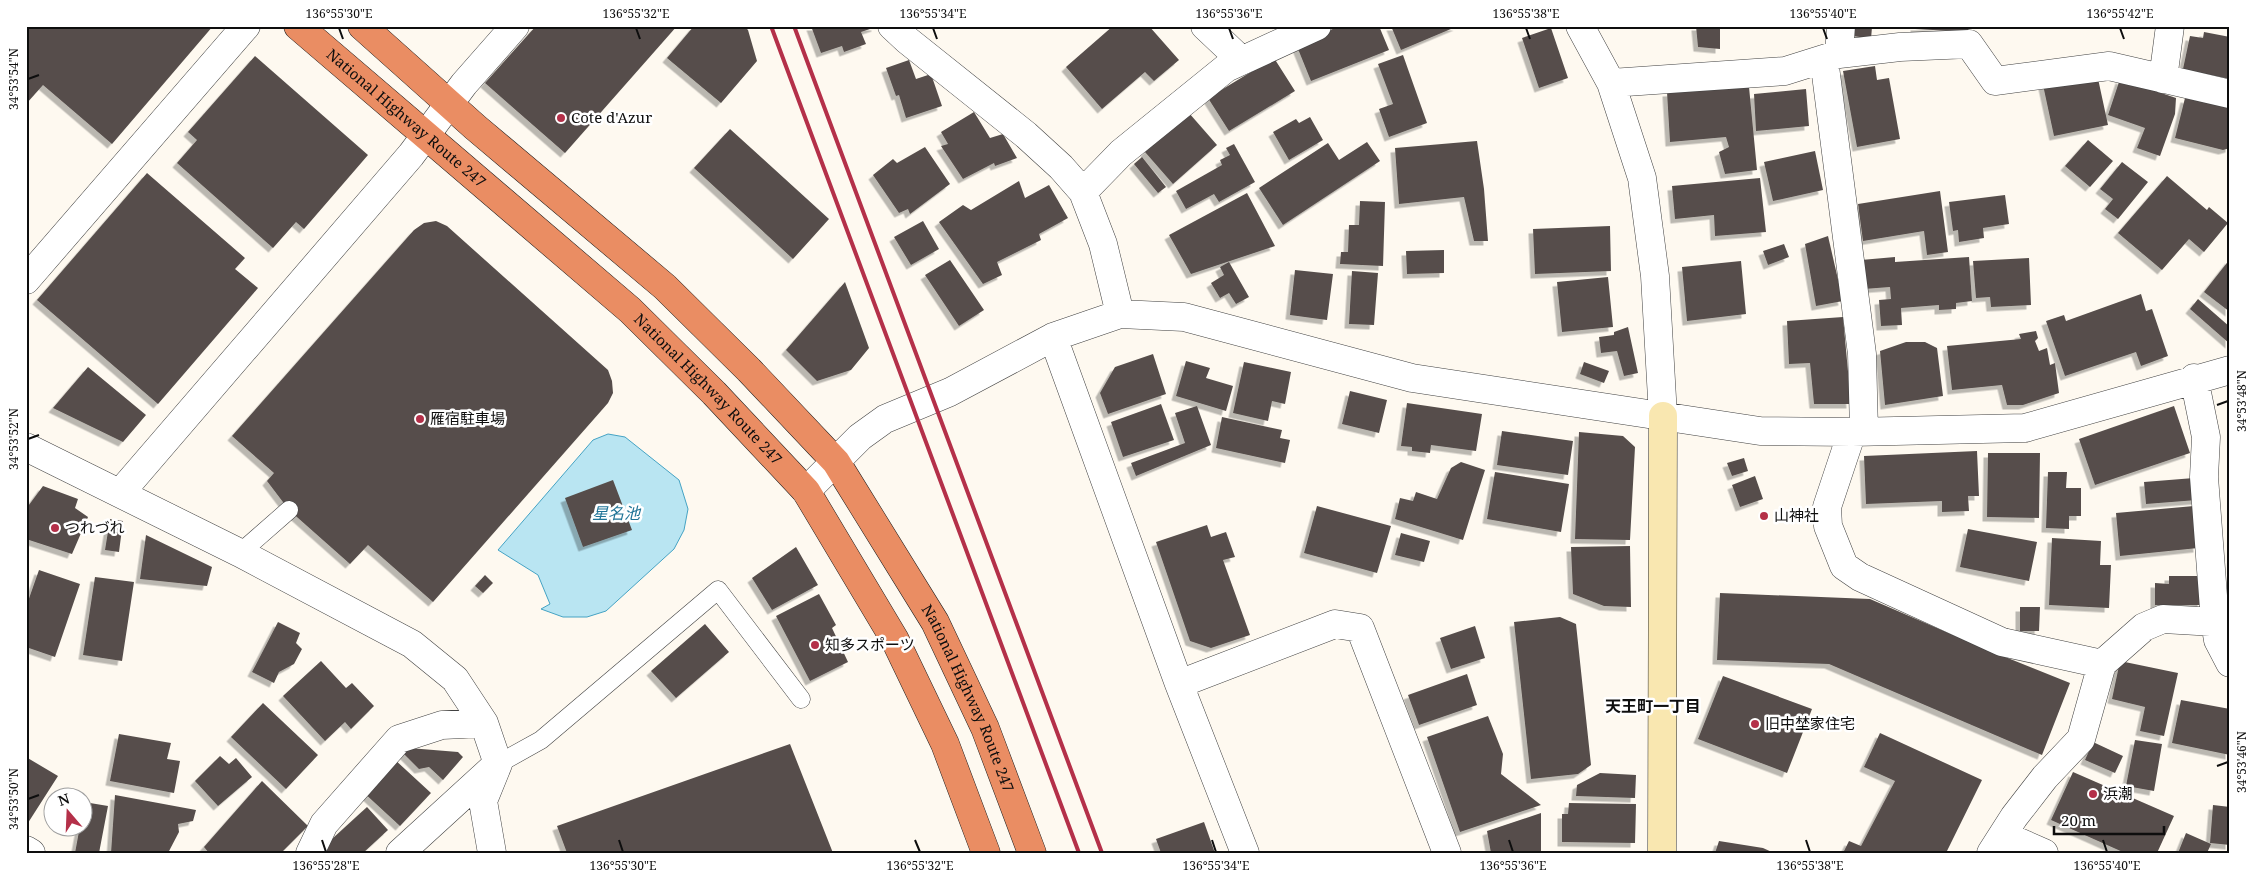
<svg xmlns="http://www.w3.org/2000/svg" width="2256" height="879" font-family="'Noto Serif','Noto Sans JP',serif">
<defs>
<filter id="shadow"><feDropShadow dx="-4.5" dy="4.5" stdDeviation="0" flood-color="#0004"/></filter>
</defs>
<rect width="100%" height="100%" fill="#fef9f0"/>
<path fill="#b9e5f2" stroke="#45a3c4" d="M608,434l17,3 54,43 9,29 -4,21 -10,19 -68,62 -19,6h-24l-22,-8 9,-5 -12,-29 -40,-25 95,-110z"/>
<path fill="#564e4b" filter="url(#shadow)" d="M26,26h187l-101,118 -69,-59 -17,19z
M536,26h141l-112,127 -80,-70z
M694,26h50l4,4 9,31 -36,42 -54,-45z
M811,26h65v1l-15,5 5,12 -22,8 -2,-6 -21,7z
M1113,26h36l30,34 -25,21 -9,-9 -43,37 -36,-42z
M1340,26h39l10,24 -78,31 -15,-37z
M1391,26h67l-57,24z
M1696,26h24v23l-22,-2z
M1849,26l23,1 -1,12 -23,-4z
M1915,26h54l-1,6 -53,-3z
M1551,28l17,50 -29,10 -17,-50z
M2204,32l26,5v42l-47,-10 7,-33 13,2z
M1403,55l24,68 -38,14 -10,-28 14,-5 -15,-40z
M255,56l113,99 -64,74 -8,-7 -23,26 -96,-85 20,-23 -9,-8z
M1274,58l21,33 -66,40 -21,-33z
M909,60l7,19 15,-5 11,32 -36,12 -7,-23 -3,1 -10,-28z
M1875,66l2,14 12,-2 11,61 -43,8 -14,-76z
M2097,74l11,51 -54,11 -11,-51z
M2120,79l56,19 -1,16 -15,42 -23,-8 8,-20 -37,-13z
M1749,87l8,83 -32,4 -6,-22 10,-5 -3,-10 -56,5 -3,-50z
M1806,89l3,37 -53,5 -2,-37z
M2185,98l45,10v40l-7,2 -48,-12z
M974,112l16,26 13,-4 14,24 -22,8 -1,-3 -31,16 -22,-33 7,-2 -7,-12z
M1189,113l28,32 -44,39 -28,-32z
M1310,117l13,23 -34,20 -16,-28 23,-13 3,4z
M730,129l99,90 -36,40 -99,-91z
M2088,140l25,21 -23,26 -25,-21z
M1477,141l7,48 4,52h-14l-10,-44 -65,7 -4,-56z
M1367,142l13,19 -97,64 -24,-37 69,-45 11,17z
M1234,144l21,38 -36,20 -5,-8 -28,15 -10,-18 46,-26 -2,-5 10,-5 -4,-7z
M925,147l25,37 -40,30 -2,-5 -9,4 -26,-38 20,-16 4,4z
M1815,151l8,39 -50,11 -9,-39z
M1142,157l24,30 -8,6 -24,-29z
M2122,162l26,20 -30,37 -13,-10 8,-10 -13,-10z
M147,173l98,85 -10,11 23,19 -100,116 -121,-104z
M2167,176l40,34 2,-3 19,16 -24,29 -15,-13 -27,31 -44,-37z
M1760,178l6,54 -51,4 -1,-21 -39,4 -3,-33z
M1019,181l6,17 24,-13 19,33 -29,16 2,6 -44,22 5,13 -19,9 -44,-62 24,-17 8,5z
M1940,191l8,61 -21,3 -3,-24 -61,10 -5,-37z
M1247,193l28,53 -84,28 -22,-39z
M2005,195l4,29 -26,4 1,10 -25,4 -1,-12 -5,1 -4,-29z
M1360,201l25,1 -2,64 -43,-2 1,-12h7l1,-27h10z
M436,221l11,5 161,144 4,11 1,12 -5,10 -175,199 -65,-57 -18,19 -61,-54 -22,-29 7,-8 -42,-37 182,-206 10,-7z
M923,221l16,28 -28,16 -17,-28z
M1610,226l1,45 -76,3 -2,-45z
M1828,236l15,65 -27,5 -11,-62z
M1784,244l5,13 -21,8 -5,-14z
M1444,250v23l-37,1 -1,-23z
M1895,257v5l74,-5 3,44 -16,2v6l-17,1v-5l-38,3 1,17 -21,1 -2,-26 12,-1 -1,-12 -26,2 -3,-29z
M2029,258l2,47 -40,2 -1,-10 -14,1 -3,-37z
M2230,259v53l-26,-20z
M950,260l34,50 -25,16 -34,-51z
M1741,261l5,53 -59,7 -5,-54z
M1229,262l20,35 -13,7 -7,-11 -9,5 -9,-15 13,-8 -4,-8z
M1295,270l38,4 -6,46 -37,-5z
M1352,271l26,2 -4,52 -25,-1z
M1608,277l5,50 -51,5 -5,-50z
M845,282l24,66 -18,22 -34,11 -31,-31z
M2141,294l5,17 6,-2 16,47 -27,10 -5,-14 -71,24 -19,-55 18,-6 2,6z
M2198,299l32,28v17l-40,-35z
M1843,317l8,87h-37l-4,-41 -21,1 -2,-43z
M1628,327l10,46 -14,3 -7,-25 -16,2 -2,-16 15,-2v-3z
M2036,331l2,7 -3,3 4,10 8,-3 3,17 5,-2 4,30 -36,12h-16l-5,-20 -50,5 -5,-44 74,-7 -2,-5z
M1906,342h19l12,6 6,48 -58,9 -5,-54z
M1153,354l13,40 -58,20 -8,-21 15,-26z
M1186,361l24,7 -4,10 27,8 -7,25 -50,-15z
M1244,362l47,10 -6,32 -13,-3 -4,20 -35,-8z
M1584,362l25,9 -5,12 -24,-9z
M88,367l58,48 -23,27 -70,-34z
M1350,391l37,9 -8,33 -37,-9z
M1407,403l75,11 -6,37 -45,-6 -1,8 -18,-2v-4l-11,-1z
M1161,404l13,36 -51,17 -12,-35z
M1197,406l14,39 -75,31 -5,-13 54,-20 -10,-30z
M2174,406l16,47 -95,32 -16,-46z
M1222,417l60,13 -2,8 10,2 -5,23 -69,-15z
M1502,431l71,10 -5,34 -71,-10z
M1579,432l44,4 12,11 -5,93 -55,-1z
M1977,451l2,45h-11l1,15 -27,1v-11l-76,3 -2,-48z
M1988,453h52l-1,65 -52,-1z
M1744,458l4,13 -16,5 -5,-13z
M1461,462l24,8 -22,70 -68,-21 5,-21 13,3 3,-9 21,7 14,-31z
M1495,472l74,12 -8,48 -74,-13z
M2048,472h19l-1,16h15v28h-12v13l-23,-1z
M1755,476l8,23 -23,8 -8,-22z
M2194,478l3,22 -51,4 -2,-22z
M613,480l19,50 -49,17 -18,-49z
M43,486l35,13 -3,9 13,9 -16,37 -46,-15v-30z
M1317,506l74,20 -14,47 -73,-20z
M2194,506l4,42 -78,8 -4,-43z
M110,519l13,2 -4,31 -14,-2z
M1207,525l4,12 15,-5 9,25 -12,3 27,75 -39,13 -21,-7 -34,-99z
M1968,529l69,13 -8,39 -69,-14z
M1401,533l29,8 -6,21 -29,-7z
M146,535l66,32 -5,19 -67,-7z
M2052,538l49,3 -1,24h11l-2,43 -60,-3z
M1630,546l1,61 -27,-1 -31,-12 -2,-47z
M796,547l22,38 -46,25 -20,-32z
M39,570l41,14 -25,73 -29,-10v-40z
M485,575l8,8 -10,10 -8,-7z
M2169,576h33v29h-47v-22l14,1z
M95,577l39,5 -12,79 -39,-6z
M1720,593l150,6 113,49 87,35 -28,72 -213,-91 -112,-4z
M819,594l17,31 -4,3 16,34 -38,19 -34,-65z
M2020,607h20l-1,24h-19z
M1560,617l16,7 15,141 -13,9 -47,5 -17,-157z
M278,622l22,11 -4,10 6,6 -8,15 -15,8 -5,11 -22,-11z
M705,624l24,28 -53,46 -25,-27z
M1475,626l10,32 -34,11 -11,-31z
M321,661l25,27 6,-5 22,23 -23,23 -6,-7 -20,19 -42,-45z
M2120,661l58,12 -14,63 -24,-5 5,-24 -33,-8z
M1467,674l10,31 -58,20 -11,-30z
M1723,676l89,33 -25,64 -89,-34z
M2181,700l49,9v46l-58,-12z
M263,703l55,52 -32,34 -55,-52z
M1488,716l15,38 -2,20 40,31 -81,27 -33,-95z
M1880,733l102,47 -36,73h-103l6,-12 12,5 34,-65 -31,-14z
M119,734l52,9 -4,16 13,2 -6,32 -64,-12z
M2135,740l27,4 -8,47 -28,-5z
M2093,742l30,14 -8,17 -30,-13z
M790,744l43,109h-266l-10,-27z
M409,748l49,4 5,5 -20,23 -14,-13 -10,2 -16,-16z
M220,756l9,8 7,-6 16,19 -34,29 -23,-25z
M26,757l32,19 -32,50z
M393,758l38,35 -31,33 -38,-35z
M2073,772l101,44 -17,37h-32l-74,-33z
M1600,773l36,2 -1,23 -59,-2 1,-11z
M262,781l46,45 -27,27h-72l-5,-6z
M115,795l81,15 -3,11 -15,3 1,8 -11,21h-57z
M84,802l24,4 -9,47h-24l5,-27h2z
M1569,803l67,1 -1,39 -73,-1v-28h6z
M2213,805l17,2v38l-20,-2z
M367,807l21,23 -25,23h-38l7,-14z
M1541,813v40h-50l-4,-22z
M1204,822l11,31h-54l-5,-14z
M2186,833l25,11 -4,9h-29z
M1719,841l44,7 11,5h-59z"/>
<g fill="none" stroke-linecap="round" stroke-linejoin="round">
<g stroke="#414141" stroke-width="19">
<path id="lane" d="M240,553l49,-43
M498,764l43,-24 177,-150 83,109"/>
</g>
<g stroke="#414141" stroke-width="29">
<path id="street" d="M892,26l15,14 119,95 35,32 22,25 20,52 17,70
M1205,26l36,34
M1580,26l31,57 31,95 13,98 8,140
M1839,54l2,-28
M1824,59l38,295 2,77
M2163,79l7,-53
M1611,83l174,-12 54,-17 61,-7 69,-3 26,37 114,-15 121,28
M1083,192l38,-39 105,-85 91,-42
M26,280l220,-254
M1053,337l126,347 66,169
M2194,378l12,59 -2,40 11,145 3,18 12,23
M1852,432l-25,75 1,19 16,40 16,11 142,65 100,22
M26,447l214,106 172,91 43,35 29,44 14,41 -15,37 9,52
M806,491l54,-54 25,-18 65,-27 103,-55 67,-23 64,3 228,61 348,53 92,1 173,-4 205,-58
M121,492l290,-337 53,-71 51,-58
M1179,684l156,-60 25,4 87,225
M2003,835l41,18
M26,850l5,3
M310,853l14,-29 75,-85 43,-14 42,-2
M400,853l93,-85
M1991,853l23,-36 31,-40 36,-38 21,-75 42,-37 19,-8 52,3"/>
</g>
<g stroke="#303030" stroke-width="29">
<path id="secondary" d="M1662,853l1,-437"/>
</g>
<g stroke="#1f1f1f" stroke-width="29">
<g id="highway">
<path id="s1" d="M298,26l332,284 84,83 92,98 89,149 50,104 41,109"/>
<path id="s2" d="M362,26l113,101 190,160 84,83 87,92 99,160 50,106 47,125"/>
</g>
</g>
<use href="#lane" stroke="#fff" stroke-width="18"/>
<use href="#street" stroke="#fff" stroke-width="28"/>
<use href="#secondary" stroke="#f9e7b0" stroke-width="28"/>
<use href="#highway" stroke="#ea8d63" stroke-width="28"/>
<path stroke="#b43049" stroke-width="4" d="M771,26l308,827
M794,26l308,827"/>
</g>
<path fill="none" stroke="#0e0e0e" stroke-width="2" d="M339,28l4,11M636,28l4,11M933,28l4,11M1229,28l4,11M1526,28l4,11M1823,28l4,11M2120,28l4,11M28,79l11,-4M2217,405l11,-4M28,439l11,-4M2217,766l11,-4M28,799l11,-4M322,840l4,12M619,840l4,12M915,840l5,12M1212,840l4,12M1509,840l4,12M1806,840l4,12M2103,840l4,12"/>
<g fill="#b43049" stroke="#fff" stroke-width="2">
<circle cx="561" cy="118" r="5"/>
<circle cx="420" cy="419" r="5"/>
<circle cx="1764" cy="516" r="5"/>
<circle cx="55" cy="528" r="5"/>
<circle cx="815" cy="645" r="5"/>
<circle cx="1755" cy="724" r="5"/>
<circle cx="2093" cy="794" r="5"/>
</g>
<g text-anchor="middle" stroke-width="5" stroke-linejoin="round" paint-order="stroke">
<g font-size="15" fill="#0e0e0e" stroke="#fff" text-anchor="start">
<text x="571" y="123">Cote d'Azur</text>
<text x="430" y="424">雁宿駐車場</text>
<text x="1774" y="521">山神社</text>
<text x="65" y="533">つれづれ</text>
<text x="825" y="650">知多スポーツ</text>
<text x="1765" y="729">旧中埜家住宅</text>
<text x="2103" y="799">浜潮</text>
</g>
<g font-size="15" fill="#0e0e0e" stroke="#fff">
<text dy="5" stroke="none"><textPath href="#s1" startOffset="142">National Highway Route 247</textPath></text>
<text dy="5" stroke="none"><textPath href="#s1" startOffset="548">National Highway Route 247</textPath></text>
<text dy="5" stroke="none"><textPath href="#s2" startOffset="916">National Highway Route 247</textPath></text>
</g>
<g font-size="16" font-style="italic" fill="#207497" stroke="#fff">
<text x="616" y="519">星名池</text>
</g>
<g font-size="16" font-weight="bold" fill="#0e0e0e" stroke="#fff">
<text x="1653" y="712">天王町一丁目</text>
</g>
</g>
<rect width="2256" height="879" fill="none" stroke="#ffffff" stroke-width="55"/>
<g transform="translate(68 812) rotate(341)"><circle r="24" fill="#ffffff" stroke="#9f9f9f"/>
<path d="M0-4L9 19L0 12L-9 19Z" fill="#b43049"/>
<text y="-8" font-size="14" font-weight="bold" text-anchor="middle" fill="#0e0e0e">N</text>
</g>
<path d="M2054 826v8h110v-8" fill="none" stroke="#0e0e0e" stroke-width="2.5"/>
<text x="2061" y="826" font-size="15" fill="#0e0e0e" stroke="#ffffff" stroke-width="4" paint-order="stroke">20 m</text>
<rect x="28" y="28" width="2200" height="824" fill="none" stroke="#0e0e0e" stroke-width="2"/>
<g font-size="12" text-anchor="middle" fill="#0e0e0e">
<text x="339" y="18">136°55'30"E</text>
<text x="636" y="18">136°55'32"E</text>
<text x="933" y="18">136°55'34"E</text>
<text x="1229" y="18">136°55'36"E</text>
<text x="1526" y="18">136°55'38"E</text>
<text x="1823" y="18">136°55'40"E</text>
<text x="2120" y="18">136°55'42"E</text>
<text transform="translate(14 79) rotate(-90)" y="4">34°53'54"N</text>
<text transform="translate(2242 401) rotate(-90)" y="4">34°53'48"N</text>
<text transform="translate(14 439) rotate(-90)" y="4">34°53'52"N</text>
<text transform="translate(2242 762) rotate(-90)" y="4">34°53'46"N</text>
<text transform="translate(14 799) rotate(-90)" y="4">34°53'50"N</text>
<text x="326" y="870">136°55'28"E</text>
<text x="623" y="870">136°55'30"E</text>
<text x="920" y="870">136°55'32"E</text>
<text x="1216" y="870">136°55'34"E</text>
<text x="1513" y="870">136°55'36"E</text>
<text x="1810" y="870">136°55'38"E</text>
<text x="2107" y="870">136°55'40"E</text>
</g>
</svg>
